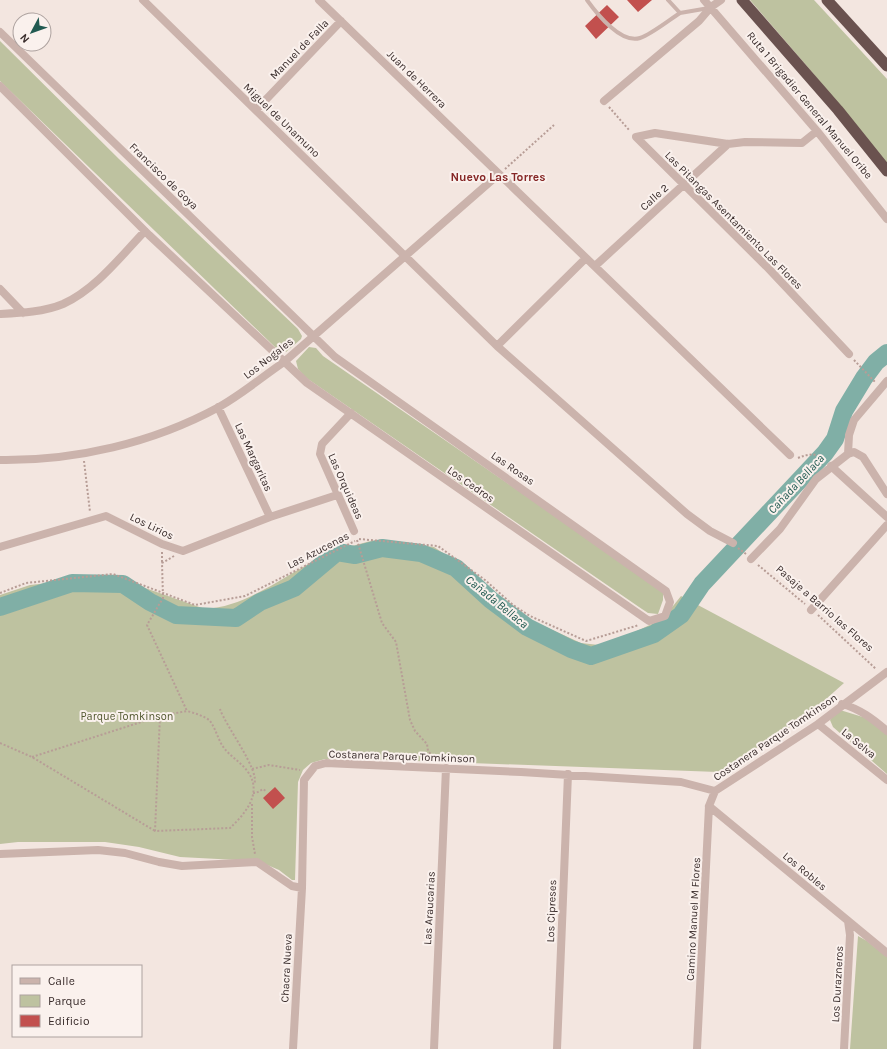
<svg xmlns="http://www.w3.org/2000/svg" width="887" height="1049" font-family="Karla,sans-serif">
<rect width="100%" height="100%" fill="#f3e6e0"/>
<path fill="#bec2a0" d="M750,0h64l73,79v86l-75,-93z
M0,41l119,118 179,170 4,7 -1,3 -15,13 -7,-1 -279,-270z
M309,347l7,1 7,8 335,231 5,6v7l-5,14 -10,-1 -9,-6 -334,-230 -7,-8 -2,-8z
M376,540l58,7 33,22 55,47 59,27 18,2 29,-10 26,-12 19,-17 8,-10 163,87 -28,25 -37,27 -16,8 -31,23 -14,6 -329,-12 -64,-1 -14,4 -8,7 -5,12 -3,98h-3l-13,-10 -21,-9 -78,-4 -41,-10 -34,-5h-87l-18,2v-249l30,-10 81,-9 94,33c41,-2 77,-32 113,-50 17,-9 39,-15 58,-19z
M840,710l26,8 21,15v41l-54,-47 -3,-7 4,-6z
M858,936l9,5 20,16v92h-37z"/>
<g fill="none" stroke-linecap="round" stroke-linejoin="round">
<path stroke="#80afa6" stroke-width="18" d="M0,607l72,-24 51,1 27,18 26,13 60,3 24,-16 34,-14 43,-36 18,3 27,-7 39,5 35,15 35,32 36,27 44,22 20,7 63,-22 27,-19 21,-31 123,-131 10,-14 9,-28 20,-33 12,-16 11,-9"/>
</g>
<path fill="#c2504e" d="M627,0h25l-14,12z
M607,5l12,12 -23,22 -11,-13z
M275,787l10,11 -12,11 -10,-11z"/>
<g fill="none" stroke-linecap="round" stroke-linejoin="round">
<path stroke="#b79d96" stroke-width="2" stroke-dasharray="2 2" stroke-linecap="butt" d="M609,107l21,24
M505,169l49,-44
M854,360l22,23
M798,458c10,-4 18,-6 27,2
M84,461l6,51
M359,539l79,7 47,34 28,25 17,11 56,25 53,-16
M357,540l25,83 14,19 14,78 5,11 12,13 1,7 8,9
M738,548l8,6
M162,552v11
M174,556l-12,7 1,35 -16,27 40,86 -27,5 -5,115 75,-3c15,-14 33,-35 18,-56 -6,-9 -17,-15 -24,-24 -6,-8 -8,-19 -14,-27 -5,-5 -16,-8 -23,-10
M758,565l47,39
M0,593l26,-10 87,-9 82,31 50,-9 110,-55
M818,615l58,54
M220,709c5,16 41,63 34,75
M0,743l32,14 123,74
M32,757l128,-41
M252,769l17,-4 31,5
M253,793h3l7,-4 4,3
M252,804v33l3,17"/>
<path stroke="#cbb3ac" stroke-width="4" d="M587,0c10,14 34,44 53,38 12,-4 29,-18 40,-25
M668,0l12,13 29,-5"/>
<path stroke="#cbb3ac" stroke-width="8" d="M143,0l354,346 190,168 23,17 23,12
M319,0l471,455
M704,0l113,131 70,88
M0,32l335,325 331,234 4,11 -5,14 -16,5 -342,-238 -158,-148 -149,-149
M604,101l95,-80 12,-14 10,-7
M256,110l85,-89
M817,131l-15,12 -57,-1 -17,2 -73,-11 -19,4 132,131 81,86
M595,266l133,-122
M0,289l23,24
M0,314c21,-1 44,-2 63,-10 33,-15 58,-48 82,-73
M497,346l89,-88
M218,407l52,110
M351,413l-29,31 -2,10 34,77
M848,454l1,-19 5,-15 33,-39
M0,460c75,1 153,-17 219,-53 23,-13 43,-30 65,-45l215,-188
M831,466l56,51
M0,547l106,-31 56,28 21,7 87,-34 67,-22
M751,559l29,-30 36,-50 32,-25 6,-2 9,5 24,37
M811,610l76,-85
M842,704c18,5 31,15 45,27
M818,724l69,56
M709,806l178,147
M0,854l98,-4 27,3 34,9 23,4 75,-4 35,24 10,2
M293,1049l9,-161 2,-108 11,-14 11,-3 195,9 160,10 34,9 103,-67 69,-52
M434,1049l12,-281
M557,1049l11,-275
M697,1049l12,-243 6,-15
M844,1049l6,-114 -2,-14"/>
<path stroke="#6a524f" stroke-width="11" d="M742,0l96,110 49,61
M827,0l60,66"/>
</g>
<g text-anchor="middle" stroke-width="4" stroke-linejoin="round" paint-order="stroke">
<g font-size="11" fill="#392c2b" stroke="#faf1ed">
<text transform="translate(299 49) rotate(-46)" y="4">Manuel de Falla</text>
<text transform="translate(417 79) rotate(44)" y="4">Juan de Herrera</text>
<text transform="translate(810 105) rotate(50)" y="4">Ruta 1 Brigadier General Manuel Oribe</text>
<text transform="translate(282 120) rotate(44)" y="4">Miguel de Unamuno</text>
<text transform="translate(164 176) rotate(44)" y="4">Francisco de Goya</text>
<text transform="translate(654 197) rotate(-42)" y="4">Calle 2</text>
<text transform="translate(734 220) rotate(45)" y="4">Las Pitangas Asentamiento Las Flores</text>
<text transform="translate(268 358) rotate(-38)" y="4">Los Nogales</text>
<text transform="translate(254 457) rotate(65)" y="4">Las Margaritas</text>
<text transform="translate(513 468) rotate(35)" y="4">Las Rosas</text>
<text transform="translate(471 484) rotate(35)" y="4">Los Cedros</text>
<text transform="translate(346 486) rotate(66)" y="4">Las Orquideas</text>
<text transform="translate(152 526) rotate(26)" y="4">Los Lirios</text>
<text transform="translate(318 550) rotate(-27)" y="4">Las Azucenas</text>
<text transform="translate(825 608) rotate(41)" y="4">Pasaje a Barrio las Flores</text>
<text transform="translate(775 737) rotate(-34)" y="4">Costanera Parque Tomkinson</text>
<text transform="translate(859 743) rotate(39)" y="4">La Selva</text>
<text transform="translate(402 756) rotate(2)" y="4">Costanera Parque Tomkinson</text>
<text transform="translate(805 871) rotate(40)" y="4">Los Robles</text>
<text transform="translate(429 908) rotate(-87)" y="4">Las Araucarias</text>
<text transform="translate(551 911) rotate(-88)" y="4">Los Cipreses</text>
<text transform="translate(693 919) rotate(-87)" y="4">Camino Manuel M Flores</text>
<text transform="translate(286 968) rotate(-87)" y="4">Chacra Nueva</text>
<text transform="translate(837 984) rotate(-87)" y="4">Los Durazneros</text>
</g>
<g font-size="11" fill="#51572f" stroke="#faf1ed">
<text x="127" y="720">Parque Tomkinson</text>
</g>
<g font-size="12" font-weight="bold" fill="#862726" stroke="#faf1ed">
<text x="498" y="181">Nuevo Las Torres</text>
</g>
<g font-size="12" font-style="italic" fill="#215a51" stroke="#faf1ed">
<text transform="translate(796 484) rotate(-47)" y="4">Cañada Bellaca</text>
<text transform="translate(497 602) rotate(39)" y="4">Cañada Bellaca</text>
</g>
</g>
<rect x="12" y="965" width="130" height="72" fill="#faf1ed" stroke="#ada29f"/>
<rect x="20" y="978" width="20" height="6" fill="#cbb3ac" stroke="#ada29f"/>
<text x="48" y="985" font-size="12" fill="#392c2b">Calle</text>
<rect x="20" y="995" width="20" height="12" fill="#bec2a0" stroke="#ada29f"/>
<text x="48" y="1005" font-size="12" fill="#392c2b">Parque</text>
<rect x="20" y="1015" width="20" height="12" fill="#c2504e" stroke="#ada29f"/>
<text x="48" y="1025" font-size="12" fill="#392c2b">Edificio</text>
<g transform="translate(32 32) rotate(229)"><circle r="19" fill="#faf1ed" stroke="#ada29f"/>
<path d="M0-3L7 15L0 10L-7 15Z" fill="#215a51"/>
<text y="-6" font-size="11" font-weight="bold" text-anchor="middle" fill="#392c2b">N</text>
</g>
</svg>
